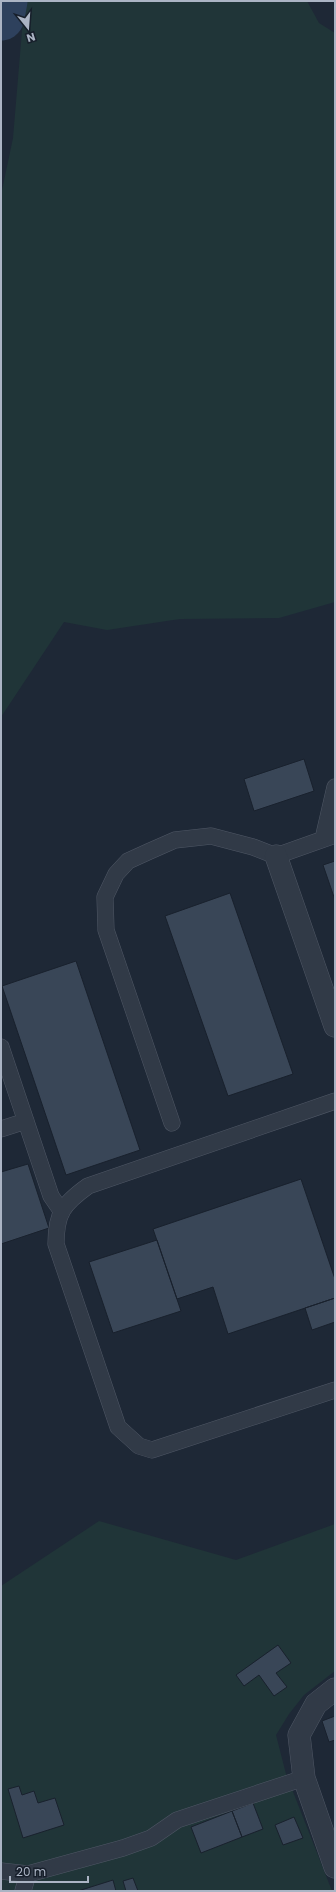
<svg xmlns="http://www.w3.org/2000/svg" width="336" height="1892" font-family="Poppins,sans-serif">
<rect width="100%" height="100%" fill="#1e2836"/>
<path fill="#203538" d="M23,1h284l12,22 16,10v569l-56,16 -99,1 -73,11 -43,-8 -63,95v-522l12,-57 11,-131z
M99,1521l137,39 99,-36v147l-31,24 -15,19 -13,21 10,39 46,117h-331v-305z"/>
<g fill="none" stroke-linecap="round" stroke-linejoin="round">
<path stroke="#2e415d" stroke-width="47" d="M1,17l3,-16"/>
</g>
<path fill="#394657" stroke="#19212d" d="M304,759l10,32 -60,20 -10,-32z
M335,861v39l-12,-35z
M230,893l63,181 -65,22 -63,-180z
M76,961l64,189 -74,25 -64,-189z
M28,1164l21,64 -48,16v-72z
M301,1179l34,100v19l-107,36 -15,-47 -36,12 -24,-70z
M157,1240l24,71 -68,22 -24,-71z
M335,1298v24l-23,8 -7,-22z
M278,1645l13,18 -15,10 11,14 -13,9 -15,-21 -15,11 -8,-11z
M335,1716v24l-6,2 -7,-21z
M19,1786l3,9 12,-4 4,12 17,-5 9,27 -41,13 -15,-49z
M253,1803l10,26 -21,8 -10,-26z
M232,1811l10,26 -41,16 -10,-26z
M294,1817l9,21 -20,7 -8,-20z
M133,1878l5,13h-12l-3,-10z
M113,1880l3,11h-38z"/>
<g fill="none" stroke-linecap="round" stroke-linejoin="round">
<g stroke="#4f5765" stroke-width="17">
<path id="service" d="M323,839l12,-52
M1,1047l50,149 11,16
M335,1101l-247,85c-25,18 -32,27 -32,58l62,183 21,19 13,4 183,-60
M172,1123l-66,-193 -1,-33 11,-23 12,-13 22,-10 25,-11 36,-4 42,11 23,9 59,-21
M1,1129l25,-8
M1,1871l27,3 95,-26 28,-10 26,-18 127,-42
M23,1891l5,-17"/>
</g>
<g stroke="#4f5765" stroke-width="23">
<path id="minor" d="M276,856l59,170
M335,1689l-19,15 -17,31 5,43 31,89"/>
</g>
<use href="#service" stroke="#313a47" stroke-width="16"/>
<use href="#minor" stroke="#313a47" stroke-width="22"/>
</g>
<rect width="336" height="1892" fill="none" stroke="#abb4c4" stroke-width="4"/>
<g transform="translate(28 28) rotate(163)" stroke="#171f2b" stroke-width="3" paint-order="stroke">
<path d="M0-3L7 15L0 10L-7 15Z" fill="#abb4c4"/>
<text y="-6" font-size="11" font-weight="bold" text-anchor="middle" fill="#abb4c4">N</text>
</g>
<path d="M10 1876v6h78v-6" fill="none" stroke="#abb4c4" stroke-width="2"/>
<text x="16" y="1876" font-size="12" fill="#abb4c4" stroke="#171f2b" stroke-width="3" paint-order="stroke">20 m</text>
</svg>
